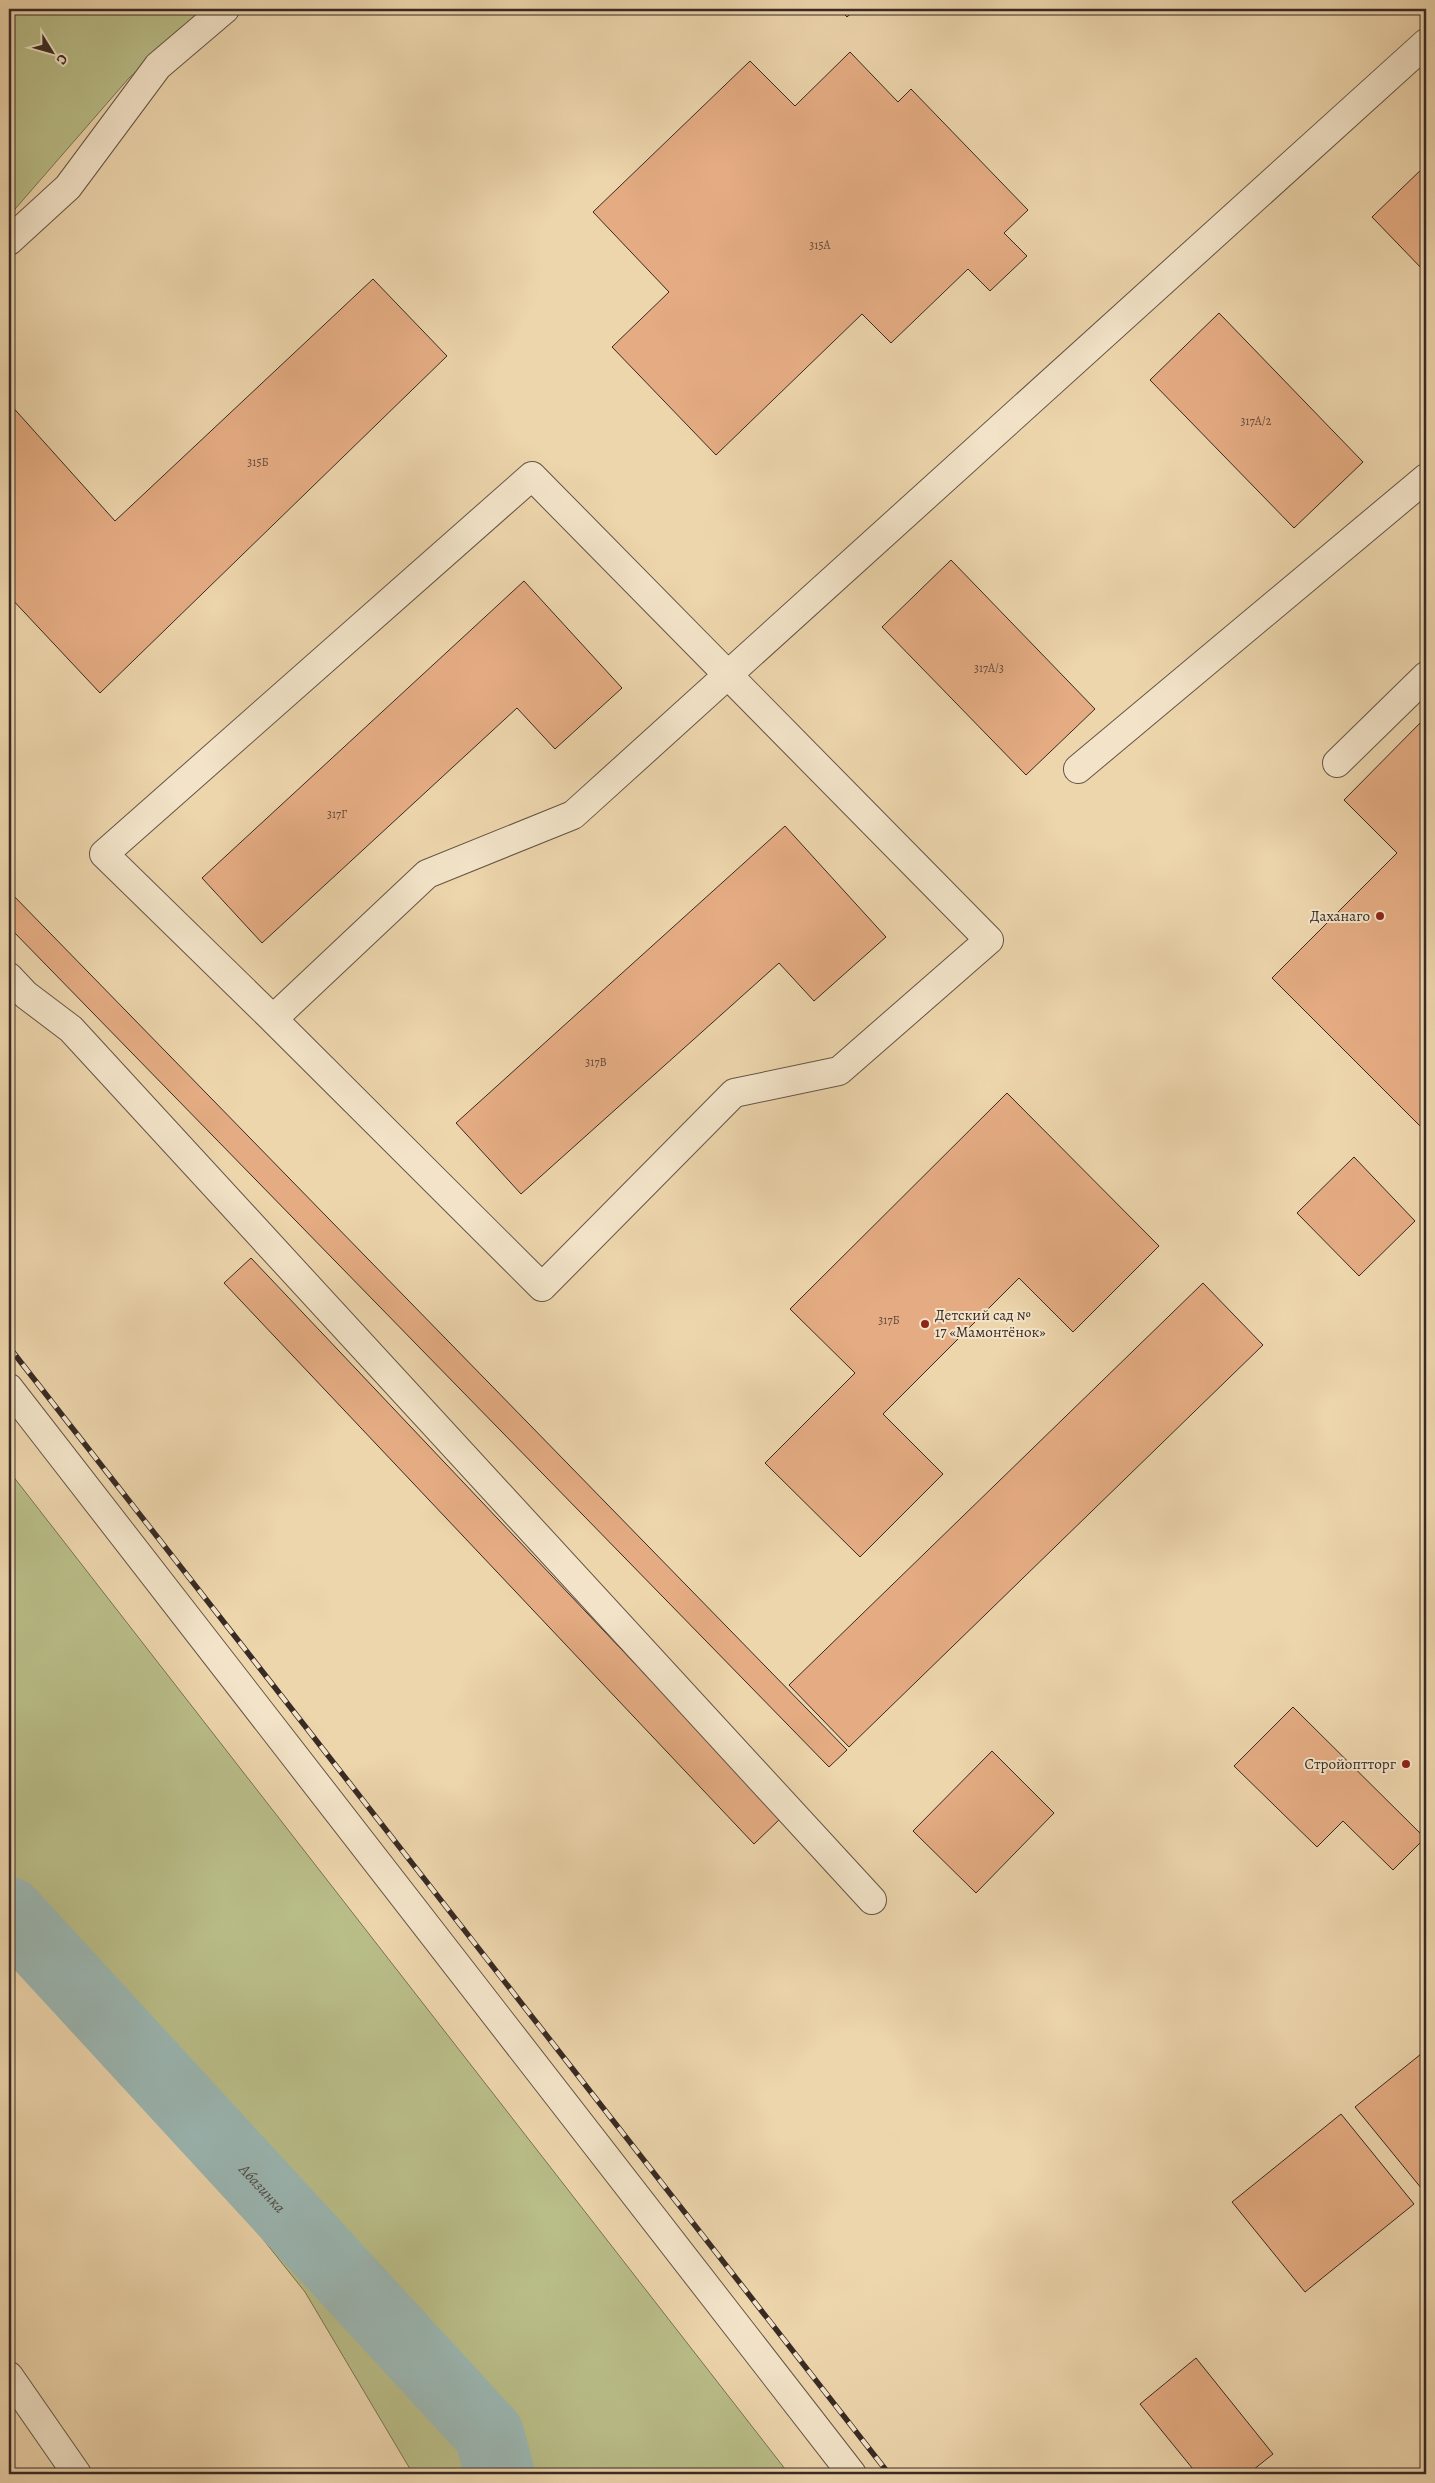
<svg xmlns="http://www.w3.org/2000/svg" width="1435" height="2483" font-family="Alegreya,serif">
<rect width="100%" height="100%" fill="#edd5ac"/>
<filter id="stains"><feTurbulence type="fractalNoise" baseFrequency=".004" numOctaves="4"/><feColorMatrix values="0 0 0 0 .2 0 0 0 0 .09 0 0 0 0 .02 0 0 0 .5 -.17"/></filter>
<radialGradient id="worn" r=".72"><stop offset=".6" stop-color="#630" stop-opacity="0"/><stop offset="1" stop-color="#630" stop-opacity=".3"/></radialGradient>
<path fill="#b9bd88" stroke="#787456" d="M9,9h199l-79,69 -120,138z
M9,1471l780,1003h-376l-108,-182 -296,-372z"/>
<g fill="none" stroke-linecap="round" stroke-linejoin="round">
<path stroke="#9bb7b3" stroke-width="70" id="s1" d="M9,1912l480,522 11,40"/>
</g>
<path fill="#e5ac83" stroke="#382a24" d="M839,9h17l-9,8z
M850,52l48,50 13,-13 117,121 -24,23 23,23 -37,35 -22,-22 -77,74 -29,-29 -146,141 -104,-108 57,-55 -76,-80 157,-151 45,45z
M1426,165v108l-54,-56z
M373,279l74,77 -347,337 -91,-97v-193l106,118z
M1219,313l144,149 -69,66 -144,-148z
M951,560l144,149 -69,66 -144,-148z
M524,581l98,107 -67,61 -38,-41 -255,235 -60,-65z
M1426,717v415l-154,-154 125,-125 -53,-53z
M785,826l101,111 -72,64 -35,-38 -258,231 -65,-71z
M9,891l838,859 -18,17 -820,-840z
M1007,1093l152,153 -86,86 -54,-54 -136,136 60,60 -83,83 -95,-94 90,-90 -65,-64z
M1354,1157l61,64 -56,55 -62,-63z
M251,1258l530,560 -27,26 -530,-561z
M1203,1283l60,62 -414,402 -60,-62z
M1293,1707l132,131 -32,32 -50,-49 -26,26 -83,-81z
M992,1751l62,62 -78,80 -63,-62z
M1426,2050v144l-71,-87z
M1341,2114l73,90 -109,88 -73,-90z
M1196,2358l77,96 -25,20h-51l-57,-70z"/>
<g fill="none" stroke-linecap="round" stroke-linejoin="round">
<g stroke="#655546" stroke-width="30">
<path id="minor" d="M9,241l59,-54 90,-121 67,-57
M1337,763l89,-87
M1078,769l348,-291
M9,977l17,18 45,34 801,871
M273,1019l269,268 192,-194 105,-22 150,-131 -457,-464 -428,378 169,165 154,-145 146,-59 853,-772
M9,1388l843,1086
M9,2376l68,98"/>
</g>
<use href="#minor" stroke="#f3e4c9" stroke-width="28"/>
<g stroke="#382a24" stroke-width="5.5">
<path id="rail" d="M9,1347l880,1127"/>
</g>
<use href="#rail" stroke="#f3e4c9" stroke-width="4" stroke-dasharray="11" stroke-linecap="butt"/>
</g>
<g fill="#8f2418" stroke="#f3e4c9" stroke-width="2">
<circle cx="1380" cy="916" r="5"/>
<circle cx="925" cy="1324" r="5"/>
<circle cx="1406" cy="1764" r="5"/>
</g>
<g text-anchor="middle" stroke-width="4" stroke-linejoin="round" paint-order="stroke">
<g font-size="12" fill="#634a3c">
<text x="820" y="249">315А</text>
<text x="1256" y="425">317А/2</text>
<text x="258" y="466">315Б</text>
<text x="989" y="672">317А/3</text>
<text x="337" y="818">317Г</text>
<text x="596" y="1066">317В</text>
<text x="889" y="1324">317Б</text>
</g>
<g font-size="15" fill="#382a24" stroke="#f3e4c9" text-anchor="end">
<text x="1370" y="921">Даханаго</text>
<text x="935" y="1320" text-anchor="start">Детский сад №<tspan x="935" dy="17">17 «Мамонтёнок»</tspan></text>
<text x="1396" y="1769">Стройоптторг</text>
</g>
<g font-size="16" font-style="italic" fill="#514d48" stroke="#f3e4c9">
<text dy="6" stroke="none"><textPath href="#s1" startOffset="375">Абазинка</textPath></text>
</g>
</g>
<rect width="1435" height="2483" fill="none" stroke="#edd5ac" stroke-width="30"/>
<rect x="10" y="10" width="1415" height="2463" fill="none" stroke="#382a24" stroke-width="2.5"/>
<rect x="15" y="15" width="1405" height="2453" fill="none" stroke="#382a24"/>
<g transform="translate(52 52) rotate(127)" stroke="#f3e4c9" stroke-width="4" paint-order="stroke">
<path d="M0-4L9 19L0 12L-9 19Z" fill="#382a24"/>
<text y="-8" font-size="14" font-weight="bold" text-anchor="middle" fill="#382a24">С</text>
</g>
<rect width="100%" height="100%" filter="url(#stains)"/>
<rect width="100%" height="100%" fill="url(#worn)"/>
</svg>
